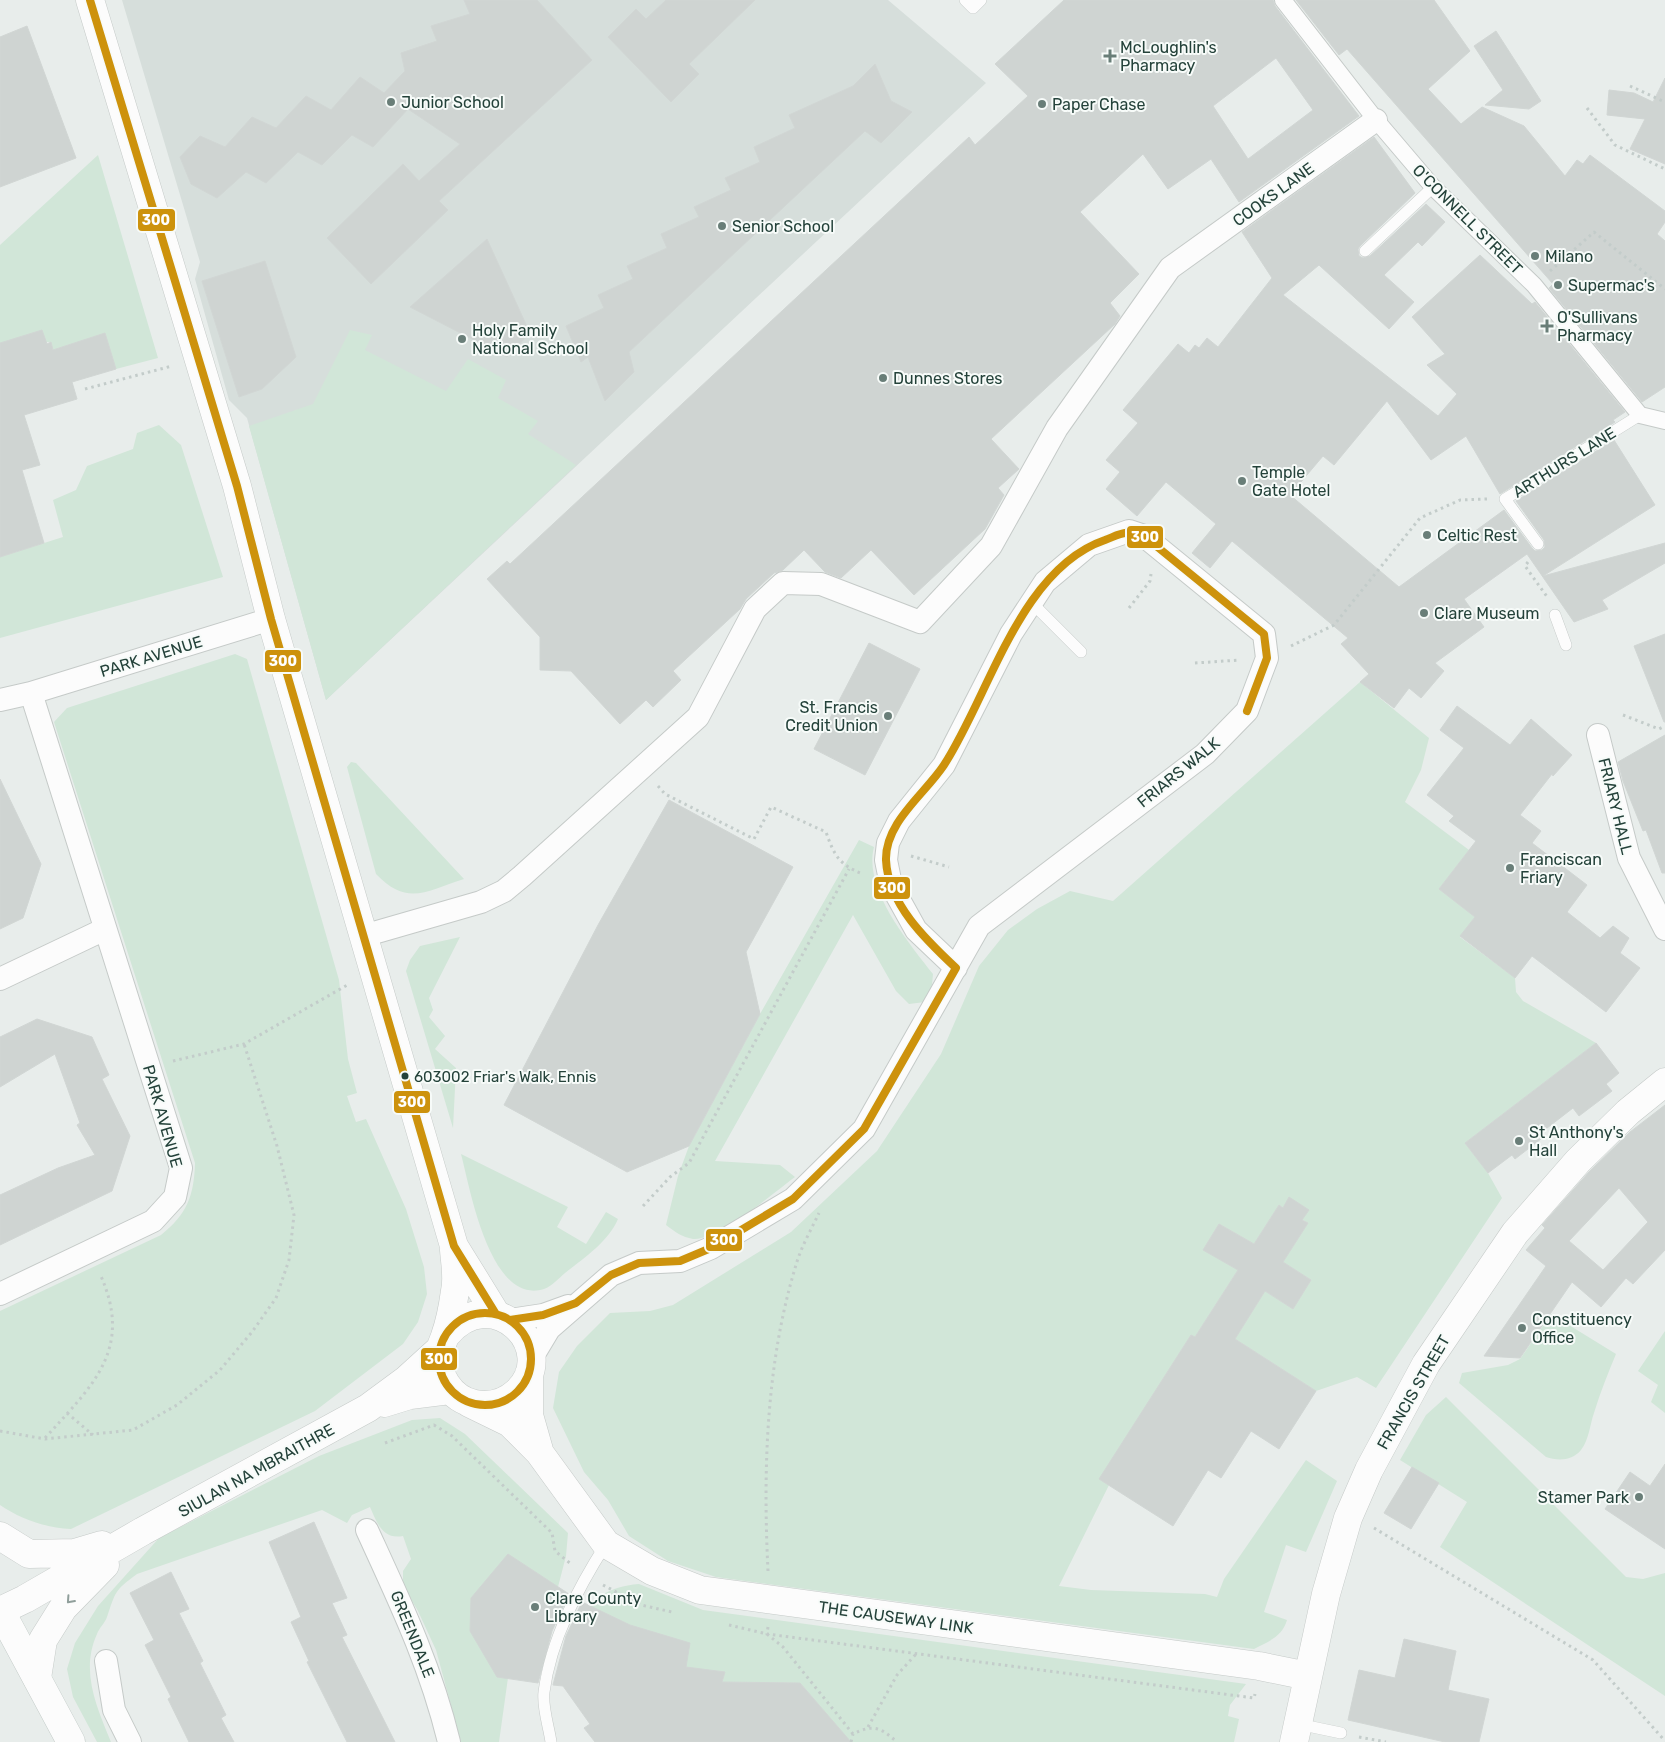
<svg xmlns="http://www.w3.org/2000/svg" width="1665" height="1742" font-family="Rubik,sans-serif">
<rect width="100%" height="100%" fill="#e8edeb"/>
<path fill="#d6dedb" d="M122,0h766l98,83 -660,617 -79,-282 -18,-18 -34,-121 5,-17z"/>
<path fill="#d1e6d8" d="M98,155l60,203 -42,11 -11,-35 -52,16 -2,-8 -51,1v-98z
M350,330l22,5 -7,15 81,41 22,-32 38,21 -8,18 40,23 -10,13 48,31 -250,235 -77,-274 64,-22z
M159,425l22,20 42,132 -223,61v-81l63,-20 -10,-37 23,-10 11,-24 46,-17 4,-16z
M235,654l12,5 92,321 9,79 9,34 -10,3 9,26 10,-3 40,90 18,58 3,27 -9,28 -15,22 -88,67 -244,118c-24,-1 -51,-10 -71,-24v-194l161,-76c26,-21 33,-39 34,-72l-141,-441 13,-14z
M1360,682l69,56 -8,32 -16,32 64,48 -30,39 36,28 -15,20 55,41 1,14 7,9 73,42 -131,100 23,30 14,25 -126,190 -19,-11 -41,14 -81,-52 30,-48 28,18 18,-29 -28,-18 25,-39 -29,-18 -25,39 -35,-20 -15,25 34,21 -43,67 -4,-2 -91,144 9,6 -50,101 32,4 114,4 12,3 7,-18 82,-119 31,21 -31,71 -20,-7 -22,67 23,8c-5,17 -18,21 -33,29l-538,-72 -48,-16 -39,-25 -21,-36 -24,-28 -31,-64 6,-36 18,-26 33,-33 40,-2 23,-6 118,-73 86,-81 64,-97 38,-88 29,-36 29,-21 33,-18 43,10z
M351,762l5,1 108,116c-38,12 -56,28 -88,-5l-29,-107z
M859,840l15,7c-11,42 35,96 59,127l-1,11 -7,17 -16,2 -13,-13 -43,-76 -138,246 65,4 15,12c-22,16 -76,64 -102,62 -11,-2 -18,-7 -27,-14l12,-49 11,-30 71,-132z
M460,937l-31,61 4,12 -4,7 16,19 -10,13 21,19 -3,60 -47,-157 4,-11 10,-14z
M461,1154l107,53 -11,20 29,17 20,-32 12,7c-10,23 -34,39 -53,54 -6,5 -13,13 -21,16 -54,17 -74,-101 -83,-135z
M1551,1314l65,40c-8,19 -16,39 -22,59 -4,11 -5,27 -13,37 -9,11 -23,11 -35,7l-87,-74 3,-10 46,-8 12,-6z
M1665,1331v82l-14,-11 7,-17 -20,-14z
M1446,1397l180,180 17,2 22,-6v123l-225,-149 27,-45 -67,-42 26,-45z
M440,1418l25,16 103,99 -2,23 -15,58 -38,28 -14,100h-38l-25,-92 -18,-39 -15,-25v-15l8,-12 -8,-23c-20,4 -26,-13 -33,-29l-18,8 -5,8 -25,-13 -185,64c-23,17 -21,17 -30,43 -2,6 -8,11 -10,17 -17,37 0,74 14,108h-14l-24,-45 -6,-28 8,-26 23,-37 61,-68 160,-82 93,-36z
M639,1584l64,26 543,74 -16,21 -2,11 11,3 -5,23h-401l10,-8 -43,-51 -78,-1 3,-10 -137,-6 -25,20c13,-51 13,-97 76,-102z"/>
<path fill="#cfd4d2" stroke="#d1d6d4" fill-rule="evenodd" d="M464,0h73l55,60 -153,141 9,9 -77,74 -44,-46 76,-74 16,17 41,-37 -52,-35 -35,38 -21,-12 -30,30 -24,-13 -32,31 -20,-11 -29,26 -26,-14 -11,-27 20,-21 25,11 27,-30 24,11 30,-32 25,14 29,-33 24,16 21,-22 -4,-18 36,-12 -6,-15 39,-12z
M666,0h89l-66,64 10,10 -28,28 -63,-65 28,-28 10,10z
M1064,0h209l2,6 84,110 -120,86 -28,-43 -43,30 -25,-35 -63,58 59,62 -29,29 10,13 -5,8 -124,115 28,30 -21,19 6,7 -19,34 -71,66 -43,-45 -30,28 -16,-6 -21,-22 -21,20 -9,3 -28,26 -6,10 -67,62 8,9 -28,27 -7,-7 -26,24 -49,-53 -31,-1v-33l-53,-58 20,-18 3,3 459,-427 6,8 53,-49 -33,-32zM1276,58l37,52 -65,49 -35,-53z
M1296,0h138l36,51 -42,38 33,35 21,-17 42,19 41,50 12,-16 6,4 7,-9 75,56v11l-8,12 8,7v146l-23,15 -93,-114 4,-4 -206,-235 -8,6z
M27,26l49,132 -76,29v-150z
M1496,31l45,70 -12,8 -44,-4 18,-15 -29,-44z
M875,64l16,37 21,11 -31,31 -16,-12 -236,221 5,20 -29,29 -17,-44 -7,5 -15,-36 38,-18 -6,-13 35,-16 -6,-13 40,-18 -6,-14 38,-17 -5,-10 37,-17 -6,-12 35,-16 -6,-15 41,-19 -6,-13 64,-29z
M1665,78v86l-35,-15 15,-30 -38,-4 2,-25 25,3 19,9z
M1374,137l41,56 -55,53 -2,3 1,7 4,2 7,-2 56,-52 19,18 -23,24 -4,-4 -34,33 30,27 -25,27 -70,-64 -36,30 155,121 19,-22 -30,-29 18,-11 -33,-37 68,-62 52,49 3,-2 90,110 -12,8 2,2 -115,72 -34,-58 -35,24 -44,-59 -53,64 -11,-9 -33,39 109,92 105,-77 28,38 3,3 7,-1 3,-3 -1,-7 -28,-39 98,-61 41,65 -112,71 122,-33v20l-63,37 6,9 -34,13 -47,-68 -63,45 20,28 -49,36 9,8 -23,27 -12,-10 -15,20 -34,-26 9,-8 -28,-30 7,-6 -116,-97 -22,27 -18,-15 24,-29 -50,-42 -29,34 -31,-27 14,-17 -14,-12 32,-37 -15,-13 55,-66 11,9 6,-8 4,3 8,-10 11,9 54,-69 -30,-46z
M487,239l43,94 -23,24 -97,-50z
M265,261l31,96 -34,32 -23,8 -37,-116z
M42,330l5,14 4,-2 2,8 52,-17 11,36 -44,13 5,17 -53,16 16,50 -18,5 22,73 -44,14v-214z
M1665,634v88h-1l-30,-76z
M869,643l51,26 -55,106 -51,-26z
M1457,706l53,39 21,-26 41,36 -19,21 -1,-2 -32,41 21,16 -9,12 55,42 -20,27 33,26 13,-12 16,12 -9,15 20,15 -34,44 -74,-56 -17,22 -55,-42 15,-19 -36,-28 37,-48 -27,-20 5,-5 -27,-21 37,-47 -24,-18z
M1665,735v138h-3l-16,-43 -3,1 -20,-50 -5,-19z
M0,779l41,85 -18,54 -23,11z
M669,800l124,67 -47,85 14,62 -71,132 -62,26 -123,-67 94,-180z
M37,1019l55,18 17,38 -7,4 28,57 -18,55 -112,54v-50l58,-27 37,-13 -18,-30 3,-2 -25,-69 -55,33v-50z
M1596,1043l23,30 -13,11 6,7 -33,25 -6,-8 -35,27 3,4 -26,20 -3,-4 -24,18 -23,-30z
M1665,1105v145l-32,34 -7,-6 -25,29 -29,-25 -52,76 -36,-2 62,-90 -20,-16 19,-22 -3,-3 47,-53 41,-40zM1619,1188l29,34 -45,48 -34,-29z
M1289,1197l20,13 -7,10 6,3 -25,39 28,18 -18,29 -28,-18 -30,48 81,52 -37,58 -28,-18 -30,47 -13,-8 -35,56 -74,-47 92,-144 4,2 43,-67 -35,-20 16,-26 35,20 25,-39 4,3z
M1665,1464v85l-60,-40 25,-37 20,14z
M1412,1467l27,16 -28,46 -27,-16z
M314,1522l33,76 -15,5 15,32 -5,2 53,105h-48l-40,-80 2,-1 -18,-39 10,-5 -32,-75z
M508,1554l61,40 -17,37 -14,52 -41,-6 -27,-46 1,-33z
M171,1572l18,37 -10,4 24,48 -3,2 26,52 -5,3 13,24h-45l-21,-43 3,-2 -26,-52 9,-5 -24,-47z
M582,1602l48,23 60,18 -4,24 39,5 -3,10 78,1 51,59h-256l-11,-14 6,-4 -27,-38 -10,-1 13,-49z
M1404,1639l52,12 -8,39 41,9 -10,43h-34l-97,-22 11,-50 36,8z"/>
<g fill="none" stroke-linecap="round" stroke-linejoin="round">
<g stroke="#c5cac8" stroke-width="12">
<path id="service" d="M965,0l8,8 8,-8
M1365,251l68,-64
M1538,544l-33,-45 135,-84
M1032,603l49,49
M1555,615l11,30
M1298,1724l43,9
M551,1742c-2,-15 -9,-35 -7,-50 7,-53 34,-104 62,-148"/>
</g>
<g stroke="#c5cac8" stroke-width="18">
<path id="pedestrian" d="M1283,0l93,120 57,67 101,98 106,130 25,6"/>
</g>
<g stroke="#c5cac8" stroke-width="24">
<path id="minor" d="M0,700l31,-7 240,-74
M1598,735l31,123 36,71
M363,936l118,-34 23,-11 18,-15 176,-159 57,-108 28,-26 38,1 99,38 71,-76 66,-118 113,-160 206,-148
M0,979l105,-50
M0,1294l153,-73 22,-24 6,-29 -150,-475
M510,1320l33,-5 25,-9
M531,1359l18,-30 62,-54 28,-12 41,-2 31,-13 82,-49 71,-70 115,-203 226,-172 42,-43 20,-53 -3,-24 -120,-98 -15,-5 -40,14 -44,37 -34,52 -67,131 -45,56 -11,22 -2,17 5,25 25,45 40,38
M367,1530c33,72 63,134 82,212
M106,1661l8,49 16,32"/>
</g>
<g stroke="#c5cac8" stroke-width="29">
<path id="tertiary" d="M90,0l147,486 34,133 183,627 42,68
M446,1335c47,-57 116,15 71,57 -12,11 -26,15 -42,12 -24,-5 -41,-30 -35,-54 1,-5 4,-10 5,-14 5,-14 8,-30 10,-45 3,-13 0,-28 -1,-41
M529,1374v41l10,35
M384,1403l26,-8 40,-5
M469,1403l41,20 29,29 67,92 46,27 48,19 559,76 49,10
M0,1536l29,18 46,-1 27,-8
M0,1611l25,-12 118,-68 225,-123 38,-28 34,-31
M37,1678l6,-38 20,-32 42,-43
M1294,1742l32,-148 22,-76 21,-48 57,-106 89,-131 63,-72 50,-49 37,-30"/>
</g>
<g stroke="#c3cbc8" stroke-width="29">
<path id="secondary" d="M0,1610l71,132"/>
</g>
<path stroke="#c3ccca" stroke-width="3" stroke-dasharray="2.5 4" stroke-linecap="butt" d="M1630,86l35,16
M1587,108l28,37 50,24
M1550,271l44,-39 71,57
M85,389l87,-23
M1528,562l-3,4 23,32
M1129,608l21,-27 1,-7
M1291,646l43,-21 86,-107 40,-18 27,-1
M1195,663l45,-3
M1623,715l36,14 6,-3
M658,786l7,8 89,45 17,-32 55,25c8,23 13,33 37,42
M911,856l38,11
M173,1061l71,-17 105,-60
M643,1206l27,-29 19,-14 160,-294
M67,1413l26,22
M0,1431l45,8 88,-9 44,-25 43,-35 32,-38 24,-34 13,-38 5,-45 -17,-69 -33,-102
M45,1438c48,-53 89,-89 55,-164
M385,1443l49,-18 18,11 100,97 3,18 16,13
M1374,1528l219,132 72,81
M768,1571c-5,-101 -2,-208 28,-306 5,-18 15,-35 23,-52
M603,1585l38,20 31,7
M729,1625l38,9 16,13 70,87c20,-10 27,-7 44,8
M768,1627l-1,7 487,64 1,-4
M868,1727l29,-52 20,-22
M1359,1737l27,5
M851,1742l2,-8"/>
<use href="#service" stroke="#fcfcfc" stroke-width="11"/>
<use href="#pedestrian" stroke="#fcfcfc" stroke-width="16"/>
<use href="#minor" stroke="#fcfcfc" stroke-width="22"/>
<use href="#tertiary" stroke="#fcfcfc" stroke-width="28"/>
<use href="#secondary" stroke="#fcfcfc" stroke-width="28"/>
<g stroke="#f7fbf9" stroke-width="11">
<path id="bus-1" d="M90,0l147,486 34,133 183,627 42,68
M439 1359a46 46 0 1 1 92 0a46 46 0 1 1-92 0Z
M510,1320l33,-5 33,-12 35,-28 28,-12 41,-2 31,-13 82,-49 71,-70 92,-161c-30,-28 -68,-64 -70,-108 -1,-38 39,-66 58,-95 45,-69 76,-196 161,-225 18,-7 20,-10 39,-4l120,98 3,24 -20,53"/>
</g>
<use href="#bus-1" stroke="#cd920c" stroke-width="8"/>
</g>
<defs><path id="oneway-chevron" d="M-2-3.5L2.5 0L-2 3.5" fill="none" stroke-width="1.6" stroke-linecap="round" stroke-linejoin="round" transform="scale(1.25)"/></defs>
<use stroke="#909f9b" href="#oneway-chevron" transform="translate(70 1600) rotate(132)"/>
<g fill="#697e78" stroke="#f7fbf9" stroke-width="2">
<path d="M1107.5 48.5h5v5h5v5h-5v5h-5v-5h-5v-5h5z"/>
<circle cx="391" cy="102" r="5"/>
<circle cx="1042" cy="104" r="5"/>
<circle cx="722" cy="226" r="5"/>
<circle cx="1535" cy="256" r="5"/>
<circle cx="1558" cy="285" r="5"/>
<path d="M1544.5 318.5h5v5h5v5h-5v5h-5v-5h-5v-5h5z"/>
<circle cx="462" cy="339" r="5"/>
<circle cx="883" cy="378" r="5"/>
<circle cx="1242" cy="481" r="5"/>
<circle cx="1427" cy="535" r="5"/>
<circle cx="1424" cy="613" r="5"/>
<circle cx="888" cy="716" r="5"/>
<circle cx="1510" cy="868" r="5"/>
<circle cx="1519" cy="1141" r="5"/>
<circle cx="1522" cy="1328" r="5"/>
<circle cx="1639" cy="1497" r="5"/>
<circle cx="535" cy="1607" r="5"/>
</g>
<circle fill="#24423a" stroke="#f7fbf9" stroke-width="2" cx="405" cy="1076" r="4.5"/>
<g text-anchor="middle" stroke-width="4" stroke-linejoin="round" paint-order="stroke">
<g font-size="15" fill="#24423a" stroke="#f7fbf9" text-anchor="start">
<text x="414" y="1082">603002 Friar's Walk, Ennis</text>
</g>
<g font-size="16" fill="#24423a" stroke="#f7fbf9" text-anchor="start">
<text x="1120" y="53">McLoughlin's<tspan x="1120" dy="18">Pharmacy</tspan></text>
<text x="401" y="108">Junior School</text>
<text x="1052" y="110">Paper Chase</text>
<text x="732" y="232">Senior School</text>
<text x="1545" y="262">Milano</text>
<text x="1568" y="291">Supermac's</text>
<text x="1557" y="323">O'Sullivans<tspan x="1557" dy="18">Pharmacy</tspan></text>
<text x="472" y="336">Holy Family<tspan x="472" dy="18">National School</tspan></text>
<text x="893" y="384">Dunnes Stores</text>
<text x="1252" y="478">Temple<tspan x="1252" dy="18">Gate Hotel</tspan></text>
<text x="1437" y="541">Celtic Rest</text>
<text x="1434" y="619">Clare Museum</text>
<text x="878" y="713" text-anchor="end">St. Francis<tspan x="878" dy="18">Credit Union</tspan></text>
<text x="1520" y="865">Franciscan<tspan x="1520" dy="18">Friary</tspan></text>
<text x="1529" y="1138">St Anthony's<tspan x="1529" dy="18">Hall</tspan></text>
<text x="1532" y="1325">Constituency<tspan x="1532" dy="18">Office</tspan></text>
<text x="1629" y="1503" text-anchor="end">Stamer Park</text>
<text x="545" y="1604">Clare County<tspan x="545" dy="18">Library</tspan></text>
</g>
<g font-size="16" fill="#24423a" stroke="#f7fbf9">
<text transform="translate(1273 194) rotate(-36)" y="6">COOKS LANE</text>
<text transform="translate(1468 219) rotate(45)" y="6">O'CONNELL STREET</text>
<text transform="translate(1564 462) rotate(-32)" y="6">ARTHURS LANE</text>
<text transform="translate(151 656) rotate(-17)" y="6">PARK AVENUE</text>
<text transform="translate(1178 772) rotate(-39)" y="6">FRIARS WALK</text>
<text transform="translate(1616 806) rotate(76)" y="6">FRIARY HALL</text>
<text transform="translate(163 1116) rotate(74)" y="6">PARK AVENUE</text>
<text transform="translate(1413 1392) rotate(-60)" y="6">FRANCIS STREET</text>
<text transform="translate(256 1470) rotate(-29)" y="6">SIULAN NA MBRAITHRE</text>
<text transform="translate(896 1617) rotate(8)" y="6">THE CAUSEWAY LINK</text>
<text transform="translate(413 1634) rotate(68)" y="6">GREENDALE</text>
</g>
</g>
<g stroke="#f7fbf9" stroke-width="2">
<rect x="137" y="208" width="39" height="24" rx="5" fill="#cd920c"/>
<rect x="1126" y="525" width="38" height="24" rx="5" fill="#cd920c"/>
<rect x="264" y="649" width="38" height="24" rx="5" fill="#cd920c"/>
<rect x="873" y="876" width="38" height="24" rx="5" fill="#cd920c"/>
<rect x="393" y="1090" width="38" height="24" rx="5" fill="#cd920c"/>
<rect x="705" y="1228" width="38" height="24" rx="5" fill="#cd920c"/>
<rect x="420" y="1347" width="38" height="24" rx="5" fill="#cd920c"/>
</g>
<g font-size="14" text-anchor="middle" font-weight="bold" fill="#fff">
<text x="156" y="225">300</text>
<text x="1145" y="542">300</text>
<text x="283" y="666">300</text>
<text x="892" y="893">300</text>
<text x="412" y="1107">300</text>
<text x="724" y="1245">300</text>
<text x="439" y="1364">300</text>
</g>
</svg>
